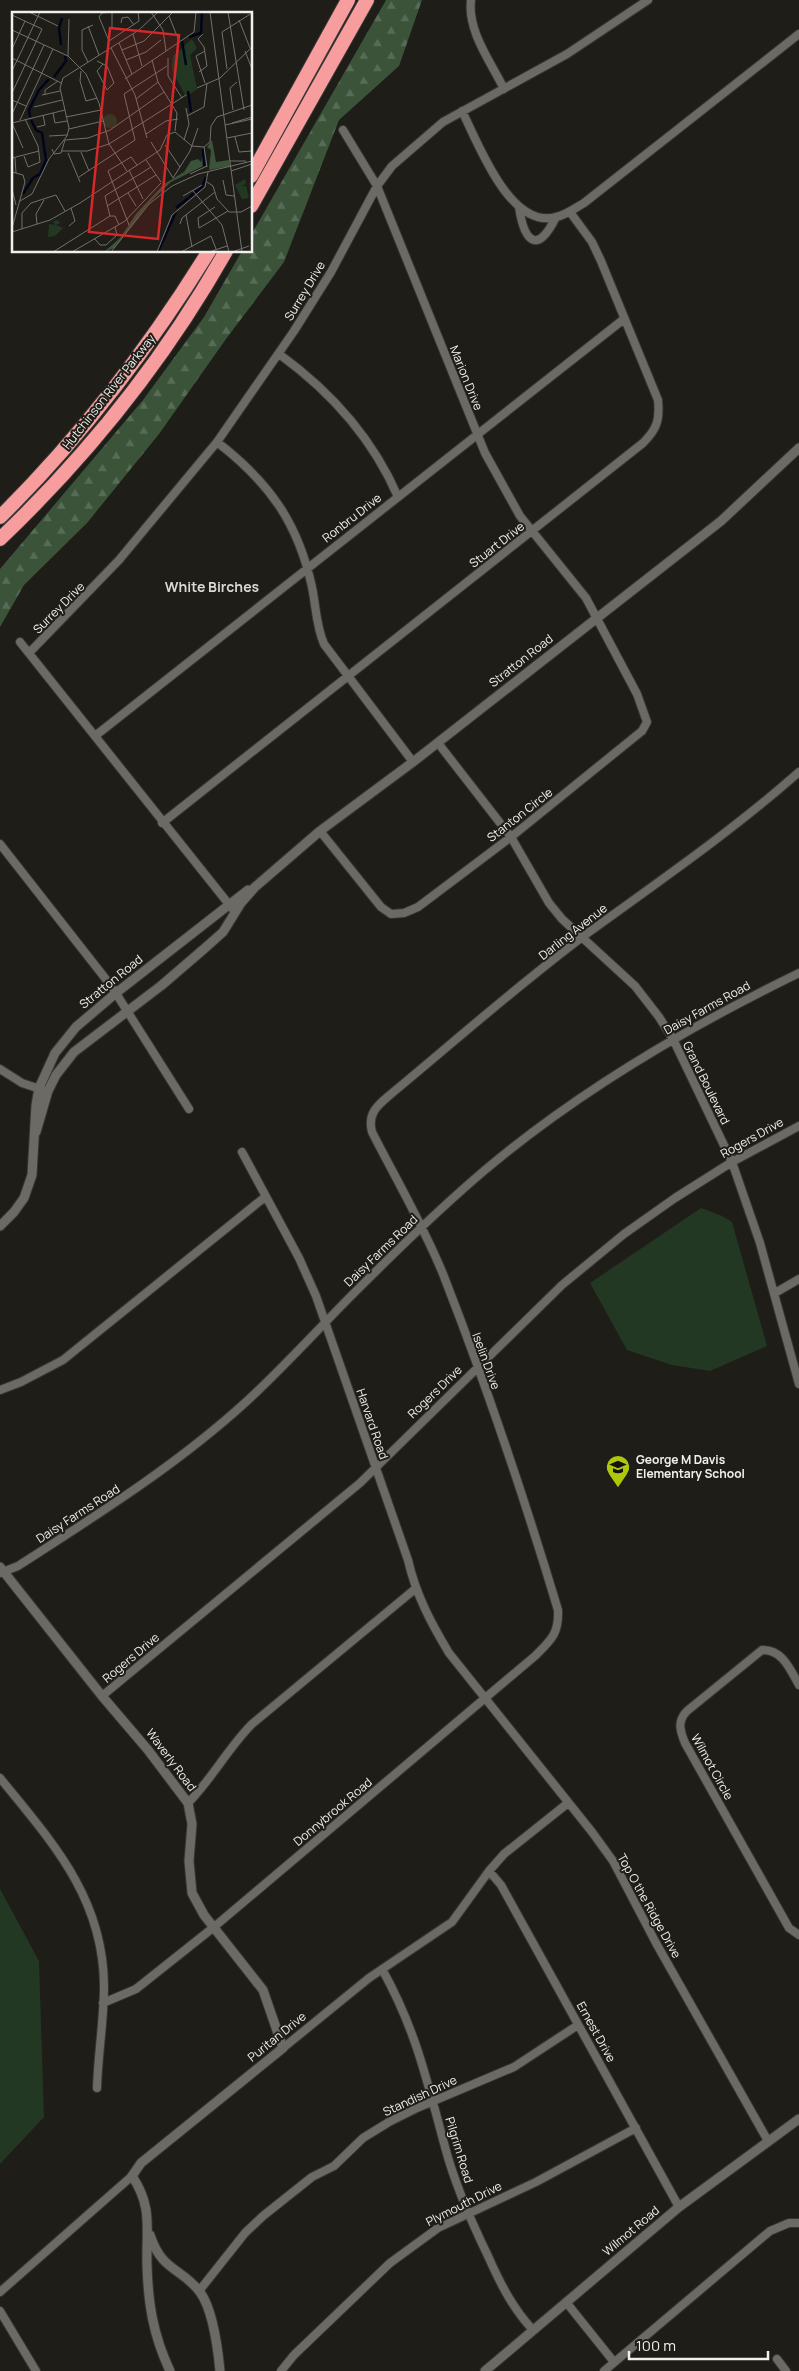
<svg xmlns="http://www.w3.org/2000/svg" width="799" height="2371" font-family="Manrope,sans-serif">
<defs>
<pattern id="forest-firs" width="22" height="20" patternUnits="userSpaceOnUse" patternTransform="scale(1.25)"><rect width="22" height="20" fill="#3a5339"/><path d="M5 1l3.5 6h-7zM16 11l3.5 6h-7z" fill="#576c56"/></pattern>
</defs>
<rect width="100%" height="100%" fill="#1e1d18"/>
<path fill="url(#forest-firs)" d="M386,0h36l-23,66 -60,54 -55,142 -58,77 -67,95 -72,89 -63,62 -24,42v-58l143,-169 61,-83 38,-66h9v-16z"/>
<path fill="#233823" d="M701,1208l19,7 12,7 35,124 -57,25 -38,-6 -45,-15 -37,-67z
M0,1889l39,72 5,156 -44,47z"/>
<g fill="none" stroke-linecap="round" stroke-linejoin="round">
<g stroke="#373633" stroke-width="10">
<path id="minor" d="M471,0c-4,31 20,62 33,89
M462,111c16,32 48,119 94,106 10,-2 19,-9 28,-14l215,-169
M519,207c5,34 18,49 37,10
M279,354c51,37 94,85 119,143
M217,442c53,41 81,81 95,145 4,19 4,39 12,57l89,118
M20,642l215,270
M29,653l90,-93 98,-118 77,-111 37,-59 46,-86 15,-20 51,-44 124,-68 81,-54
M95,736l529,-417
M438,743l73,94 38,66 13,16 73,67 24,31 14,22 59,123 28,81 39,141
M162,823l481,-380c14,-14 17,-23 15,-43l-57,-139 -9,-19 -22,-30
M320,831l61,76 10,7 13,-1 14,-6 93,-70 131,-106 5,-9 -10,-28 -51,-96 -66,-82 -35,-63 -108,-267 -34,-56
M0,844l112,143 77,122
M0,1069l22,14 21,7
M242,1152l57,106 17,38 92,264c8,35 23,63 41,93l143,179 21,29 43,82 112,198
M775,1293l24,-14
M0,1390l21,-8 42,-22 202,-163
M0,1573l18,-7c79,-51 159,-101 229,-165 38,-35 72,-73 108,-109 42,-42 85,-84 130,-122 95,-80 203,-143 314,-197
M799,1685c-9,-16 -17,-36 -37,-35l-75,61c-10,10 -7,20 -2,32l104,185 10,7
M102,1696l258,-213 202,-198 62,-51 51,-36 57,-36 67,-36
M0,1778c52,64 103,119 104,207 0,35 -6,69 -7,103
M188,1803c24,-24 40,-55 64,-79l163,-135
M489,1871l12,14 178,322
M382,1969c34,61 45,112 63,178 10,38 26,74 43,109 12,27 25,53 45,74
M103,2003l33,-14 78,-62 321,-271c16,-16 24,-22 23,-46 -34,-113 -72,-226 -115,-336 -20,-49 -47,-95 -71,-142 -5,-19 6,-27 19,-38 64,-53 127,-109 194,-159 73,-53 146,-103 214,-163
M283,2048l86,-70 83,-56 37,-51 15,-17 64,-51
M199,2291l46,-58 18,-17 49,-39 22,-11 29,-28 26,-16 28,-14 97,-41 64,-42
M0,2292l132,-116
M566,2302l48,60
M0,2311l36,60
M777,2359l9,12
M281,2371l13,-16 96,-92 48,-35 98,-46 100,-54
M604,2371l166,-140 19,-8h10"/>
</g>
<g stroke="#373633" stroke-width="11">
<path id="tertiary" d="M36,1132l12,-41 8,-16 18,-23 88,-67 43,-37 18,-16 18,-29 14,-16 65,-56 93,-69 308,-241 78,-73
M0,1226l14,-14 10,-14 8,-23 4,-70 3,-17 16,-35 21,-26 40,-34 132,-103
M0,1567l102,129 46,54 40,53 4,21 -3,37 3,32 12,22 59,75 20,58 -142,115 -9,13c21,31 14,53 15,88 1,39 6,71 23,107
M150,2235c12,37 31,32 50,57 13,18 18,58 20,79
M485,2371l194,-164 120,-88"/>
</g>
<g stroke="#373633" stroke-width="16">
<path id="motorway" d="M251,176l97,-176
M251,206l116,-206
M0,517c81,-80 149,-169 209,-266
M0,539c88,-84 166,-182 226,-288"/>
</g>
<use href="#minor" stroke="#6c6a65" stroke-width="8"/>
<use href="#tertiary" stroke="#6c6a65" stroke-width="9"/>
<use href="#motorway" stroke="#f79d9e" stroke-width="14"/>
</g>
<defs>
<g id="school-pin" transform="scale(1.25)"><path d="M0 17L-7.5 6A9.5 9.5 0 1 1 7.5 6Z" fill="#aec60b" stroke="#1e1d18"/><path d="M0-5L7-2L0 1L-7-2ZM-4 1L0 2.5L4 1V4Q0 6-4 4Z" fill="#111"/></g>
</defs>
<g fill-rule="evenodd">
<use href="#school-pin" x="618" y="1467"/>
</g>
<g text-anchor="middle" stroke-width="4" stroke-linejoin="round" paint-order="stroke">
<g font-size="12" fill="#f1f0ed" stroke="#1e1d18">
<text transform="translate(305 291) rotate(-59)" y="4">Surrey Drive</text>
<text transform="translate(466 378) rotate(68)" y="4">Marion Drive</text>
<text transform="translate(109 392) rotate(-52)" y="4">Hutchinson River Parkway</text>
<text transform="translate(352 518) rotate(-38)" y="4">Ronbru Drive</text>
<text transform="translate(497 545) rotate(-38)" y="4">Stuart Drive</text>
<text transform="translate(59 608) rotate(-45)" y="4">Surrey Drive</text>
<text transform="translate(521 661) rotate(-38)" y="4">Stratton Road</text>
<text transform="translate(520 815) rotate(-38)" y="4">Stanton Circle</text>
<text transform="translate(573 932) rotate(-38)" y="4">Darling Avenue</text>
<text transform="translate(111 982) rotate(-39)" y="4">Stratton Road</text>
<text transform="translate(707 1008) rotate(-29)" y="4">Daisy Farms Road</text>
<text transform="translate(706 1083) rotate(64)" y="4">Grand Boulevard</text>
<text transform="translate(752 1138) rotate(-29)" y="4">Rogers Drive</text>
<text transform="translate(381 1251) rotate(-44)" y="4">Daisy Farms Road</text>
<text transform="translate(486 1361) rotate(70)" y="4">Iselin Drive</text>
<text transform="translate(435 1392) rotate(-44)" y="4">Rogers Drive</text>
<text transform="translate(372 1424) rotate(71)" y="4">Harvard Road</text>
<text transform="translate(78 1514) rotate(-33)" y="4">Daisy Farms Road</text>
<text transform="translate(131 1658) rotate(-40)" y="4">Rogers Drive</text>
<text transform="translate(171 1760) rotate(53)" y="4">Waverly Road</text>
<text transform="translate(712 1767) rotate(61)" y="4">Wilmot Circle</text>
<text transform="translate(333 1812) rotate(-40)" y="4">Donnybrook Road</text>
<text transform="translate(649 1906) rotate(61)" y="4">Top O the Ridge Drive</text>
<text transform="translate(596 2032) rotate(61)" y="4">Ernest Drive</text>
<text transform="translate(277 2037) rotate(-39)" y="4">Puritan Drive</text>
<text transform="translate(420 2096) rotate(-25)" y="4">Standish Drive</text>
<text transform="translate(459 2150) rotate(73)" y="4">Pilgrim Road</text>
<text transform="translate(464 2204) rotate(-27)" y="4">Plymouth Drive</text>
<text transform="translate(631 2231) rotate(-40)" y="4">Wilmot Road</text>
</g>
<g font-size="12" font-weight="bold" fill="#f1f0ed" stroke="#1e1d18" text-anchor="start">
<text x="636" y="1464">George M Davis<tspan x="636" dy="14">Elementary School</tspan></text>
</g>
<g font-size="14" font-weight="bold" fill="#dbd8d2" stroke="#1e1d18">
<text x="212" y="592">White Birches</text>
</g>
</g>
<g transform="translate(12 12)">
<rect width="240" height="240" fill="#1e1d18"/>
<path d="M200,128l4,22 13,-2 1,6 -21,4 2,-20 -4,-3zM192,136l1,17 -34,17 -22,21 -35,45 -10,4 16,-14 16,-24 28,-30 20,-12 7,-11 7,-2 3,3z" fill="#3a5339"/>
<path d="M180,27l5,9 -7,7 7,34 -11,8 -14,-27 1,-14zM91 109a7 7 0 1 1 14 0a7 7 0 1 1-14 0ZM233,167l1,5 -5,2h5l3,12 -7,1 -7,-14zM46,208l2,3 -4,2 7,3 -8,8 -7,1 1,-13 6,1 -2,-4z" fill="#233823"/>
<path fill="none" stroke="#01051c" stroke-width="2.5" d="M177,25l12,-4 1,-21M170,29l4,24M49,33l-2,-17 3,-10M42,65l12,-16 -1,-5M176,79l3,21M18,105l-1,-7 10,-20 10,-11M191,137l1,17M11,182l10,-16 7,-4 6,-14 -4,-27 -6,-3 -5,-10M164,196l26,-21 4,-10M146,240l18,-40"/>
<path fill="none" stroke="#72716d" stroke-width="1" d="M17,0l29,14M101,0l-11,1 -3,4 10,24 30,-20 -1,-9M139,0l12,18 3,21M198,0l32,240M216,0l16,98M0,3l30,14 -30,64M157,4l10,25M227,8l11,28M109,11l1,-5 6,-1 6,8M76,14l11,29M100,17v-16M0,18l56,26 18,18 13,29 10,41 18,27M121,22l9,32M107,31l13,31M99,36l24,47 12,43M0,37l13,-28M110,38l22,-9 29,-29M193,39l-9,5 9,27M233,39l7,18M56,44l1,-37M0,46l49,25M156,46v18l14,22M114,48l20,-8 15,-12M140,48l6,22 19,31 -2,18M85,49l10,5 7,17 -7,7 -10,-19 6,-7M76,50l-6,-12v-20l11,-5M215,57l-5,-37 30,-19M0,59l28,-59M69,59l-1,10 6,20 11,-3M187,60l8,-6 -3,-19 -6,-8 5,-5M113,67l69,-47 2,-20M185,76l23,-10 32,-31M30,83l18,-4M33,83v-5l13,-9M124,87l22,-17M0,88l14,6M22,95l28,-7M221,98l-3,-22 7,-6M41,101l2,10 12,-2M0,102l32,-69M175,104l17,-9 3,-24M54,105l35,-7M8,108l33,-71M0,111l53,-13M0,111l11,25M220,111l20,-6M213,113l27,-6M25,115l8,-2 -2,-10M57,117l34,-8M163,120l17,14 12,1 6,-5 1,-16 6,-9 35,-12M134,122l20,-13 12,-2M37,124l18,-1M223,125l4,15 13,-1M215,126l25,-5M172,128l5,-16 -3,-16M139,130l22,36 17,-27 8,-23M153,133l15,22M192,135l3,20M40,137l2,5 7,-1 4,-13 23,-2 22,-8 54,-38M50,139h25l22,-7 77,-49M69,140l8,19M56,141l12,29M12,144l4,11 12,-5 -2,-16 -13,-27M0,146l27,-7M3,146l1,15M134,148l15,22M218,149h16M117,158l14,29M219,159l21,-7M0,160l11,3 2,7 -13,46M178,162l17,-8M67,165l56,-37 -11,-46 43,-28M211,168l3,15 8,1M195,170l6,4 4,13 12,13h12l11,-6M0,177l4,16M181,179l29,34 7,27M116,181l8,13M171,184l19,-11M8,189l12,-7 17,-35 18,-23 2,-8 -9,-40 3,-10 76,-48 19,-18M95,194l49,-31M203,195l-17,11 1,10 29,-17M174,203l6,32M98,204l-5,-20 46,-29M25,212l-1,-10 8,-14M168,212l2,-6 33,-26M117,213l-21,-54 23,-14 6,8M57,214l6,-5 -4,-13M10,217v-16l9,-10 25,-8 9,16M0,220l38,-12 30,-17 80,-53 7,-15 8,-3M82,226l6,7h6l11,-10 -2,-8M41,240l57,-36h5l4,9M60,240l53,-31 36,-38M99,240l38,-48 23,-18 26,-12 54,-13M145,240l15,-37 33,-28 3,-15M169,240l30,-16 5,13M197,240l18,-6M220,240l17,-6"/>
<path fill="#d62828" fill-opacity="0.15" stroke="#d62828" stroke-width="2.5" d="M98,16l69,7 -21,204 -69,-7z"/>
<rect width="240" height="240" fill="none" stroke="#f1f0ed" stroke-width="2.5"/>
</g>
<path d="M629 2351v8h139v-8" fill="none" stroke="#f1f0ed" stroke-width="2.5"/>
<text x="636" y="2351" font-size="15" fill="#f1f0ed" stroke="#1e1d18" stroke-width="4" paint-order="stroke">100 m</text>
</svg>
